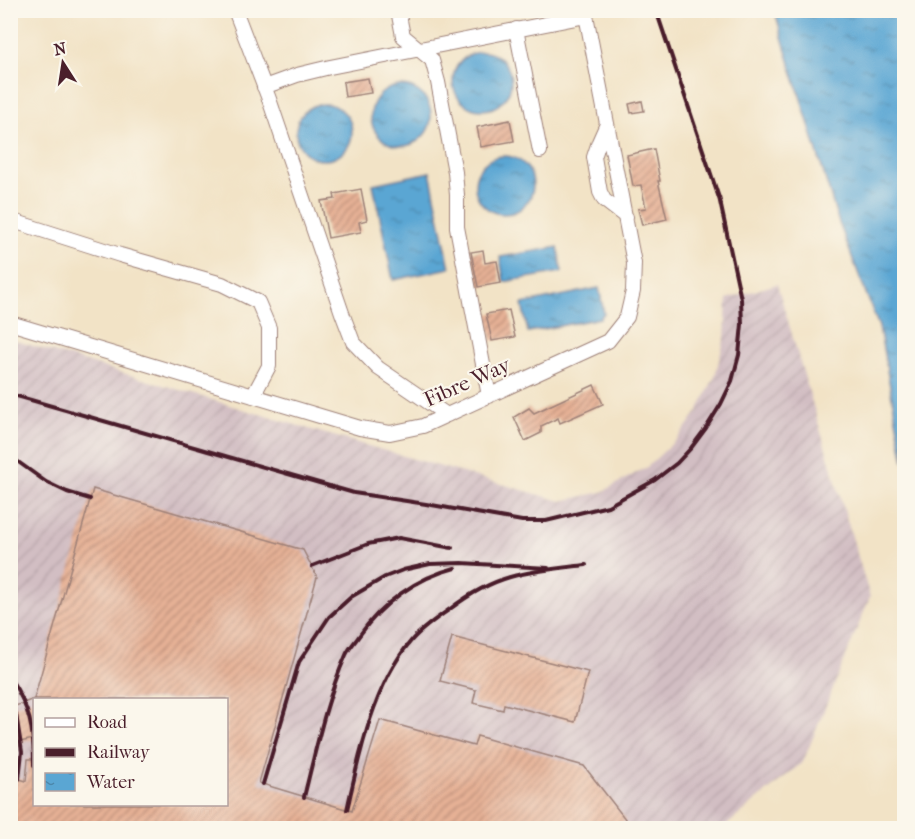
<svg xmlns="http://www.w3.org/2000/svg" width="915" height="839" font-family="'IM FELL French Canon',serif">
<defs>
<pattern id="industrial-furrows" width="10" height="10" patternUnits="userSpaceOnUse" patternTransform="scale(1.5)"><rect width="10" height="10" fill="#d2bec3"/><path d="M-1 1l2-2M0 10L10 0M9 11l2-2" fill="none" stroke="#b6a3a8"/></pattern>
<pattern id="water-ripples" width="26" height="14" patternUnits="userSpaceOnUse" patternTransform="scale(1.5)"><rect width="26" height="14" fill="#5aa6d3"/><path d="M2 4q2-2 4 0t4 0M15 11q2-2 4 0t4 0" fill="none" stroke="#4c87ab"/></pattern>
<pattern id="building-hatch" width="6" height="6" patternUnits="userSpaceOnUse" patternTransform="scale(1.5)"><rect width="6" height="6" fill="#e6b195"/><path d="M-1 1l2-2M0 6l6-6M5 7l2-2" fill="none" stroke="#bc8f7a"/></pattern>
</defs>
<rect width="100%" height="100%" fill="#fbf7ec"/>
<filter id="ink" filterUnits="userSpaceOnUse"><feTurbulence type="fractalNoise" baseFrequency=".0167" numOctaves="2"/><feDisplacementMap in="SourceGraphic" scale="12" xChannelSelector="R" yChannelSelector="G"/><feConvolveMatrix kernelMatrix="1 2 1 2 8 2 1 2 1" color-interpolation-filters="sRGB"/></filter>
<filter id="wash" filterUnits="userSpaceOnUse"><feTurbulence type="fractalNoise" baseFrequency=".008" numOctaves="4" result="noise"/><feDisplacementMap in="SourceGraphic" scale="24" xChannelSelector="R" yChannelSelector="G"/><feGaussianBlur stdDeviation="1.35" result="paint"/><feColorMatrix in="noise" values="0 0 0 0 0 0 0 0 0 0 0 0 0 0 0 0 0 1.4 0 .05"/><feComposite in="paint" operator="in"/></filter>
<g filter="url(#wash)">
<rect width="100%" height="100%" fill="#f2e3c6"/>
<path fill="url(#industrial-furrows)" fill-rule="evenodd" d="M777,284l93,313 -67,165 -80,66h-712l-1,-489 299,90 252,72 41,-9 45,-25 31,-29 20,-27 17,-35 10,-39 2,-38zM34,700h192v104h-192z"/>
<path fill="url(#water-ripples)" stroke="#52627f" stroke-width="1.5" d="M775,11h129v451l-25,-135 -40,-104 -55,-179z
M453 81a29 29 0 1 1 58 0a29 29 0 1 1-58 0Z
M371 116a30 30 0 1 1 60 0a30 30 0 1 1-60 0Z
M296 132a28 28 0 1 1 56 0a28 28 0 1 1-56 0Z
M475 185a29 29 0 1 1 58 0a29 29 0 1 1-58 0Z
M430,172l20,96 -57,12 -20,-96z
M558,247l4,25 -58,10 -4,-25z
M599,288l5,25 -4,5 -72,14 -6,-28z"/>
<g id="blocks">
<path fill="url(#building-hatch)" d="M368,78l3,15 -26,4 -2,-15z
M642,101l2,10 -13,2 -2,-9z
M510,120l4,21 -33,6 -4,-20z
M654,149l6,32h-2l9,38 -25,6 -4,-16 8,-1 -5,-23 -8,1 -6,-31z
M361,189l6,31 -8,2 2,10 -33,6 -7,-37 14,-2 -1,-5z
M483,250l2,13 12,-2 4,22 -23,4 -7,-35z
M509,310l6,27 -23,4 -6,-27z
M594,385l9,19 -43,19 -2,-5 -17,8v7l-16,8 -11,-24 15,-9 5,5z
M93,489l210,61 14,27 -58,206 93,28 28,-91 94,26 3,-10 107,30 42,54 -11,8h-605v-52l16,5 2,-22h6v45h192v-105h-192v40l-24,5v-36l24,-9z
M452,637l136,35 -13,50 -71,-18 -1,6 -30,-7 3,-13 -36,-9z"/>
</g>
</g>
<g filter="url(#ink)">
<use href="#blocks" fill-opacity="0" stroke="#9e8178" stroke-width="1.5"/>
<g fill="none" stroke-linecap="round" stroke-linejoin="round">
<g stroke="#9e8178" stroke-width="16">
<path id="minor" d="M235,10l34,89 73,214 11,29 25,26 69,47
M398,10l5,26 29,24 6,22 17,90 2,23v32l32,169
M516,29l24,122
M264,87l33,-12 33,-8 256,-51
M607,124l-8,18 -5,15 6,35 4,8 22,17
M10,220l110,35 102,29 36,18 11,26v38l-16,30
M10,323l350,105 30,5 33,-7 185,-85 19,-24 6,-26 1,-28 -49,-253"/>
</g>
<use href="#minor" stroke="#fff" stroke-width="14"/>
<path stroke="#4a1f2b" stroke-width="4" d="M656,10l65,194
M10,394l344,99 72,11 96,17h24l62,-15 47,-26 22,-17 14,-15 15,-20 15,-24 11,-23 7,-26 3,-31 -1,-25 -22,-102
M10,456l36,26 21,10 23,7
M312,566l56,-22 31,-6 53,10
M10,678c20,30 24,51 24,87
M10,700l6,14 6,38 -3,27
M263,784l36,-122 30,-45 22,-20 34,-20 18,-7 27,-6 32,-1 86,5
M304,797c12,-48 22,-97 42,-142 3,-7 9,-13 13,-19 23,-33 57,-58 96,-68
M347,810c12,-55 27,-126 64,-169 11,-13 25,-22 39,-32 17,-13 39,-26 60,-32 25,-7 51,-9 76,-12"/>
</g>
</g>
<g text-anchor="middle" stroke-width="4.5" stroke-linejoin="round" paint-order="stroke">
<g font-size="21" fill="#4a1f2b" stroke="#fbf7ec">
<text transform="translate(467 382) rotate(-24)" y="7">Fibre Way</text>
</g>
</g>
<rect width="915" height="839" fill="none" stroke="#fbf7ec" stroke-width="36"/>
<rect x="33" y="698" width="195" height="108" fill="#fbf7ec" stroke="#b4a19f" stroke-width="1.5"/>
<rect x="45" y="718" width="30" height="9" fill="#ffffff" stroke="#b4a19f" stroke-width="1.5"/>
<text x="87" y="728" font-size="18" fill="#4a1f2b">Road</text>
<rect x="45" y="748" width="30" height="9" fill="#4a1f2b" stroke="#b4a19f" stroke-width="1.5"/>
<text x="87" y="758" font-size="18" fill="#4a1f2b">Railway</text>
<rect x="45" y="773" width="30" height="18" fill="url(#water-ripples)" stroke="#b4a19f" stroke-width="1.5"/>
<text x="87" y="788" font-size="18" fill="#4a1f2b">Water</text>
<g transform="translate(63 63) rotate(348)" stroke="#fbf7ec" stroke-width="4.5" paint-order="stroke">
<path d="M0-4.5L10 22L0 15L-10 22Z" fill="#4a1f2b"/>
<text y="-9" font-size="16" font-weight="bold" text-anchor="middle" fill="#4a1f2b">N</text>
</g>
</svg>
